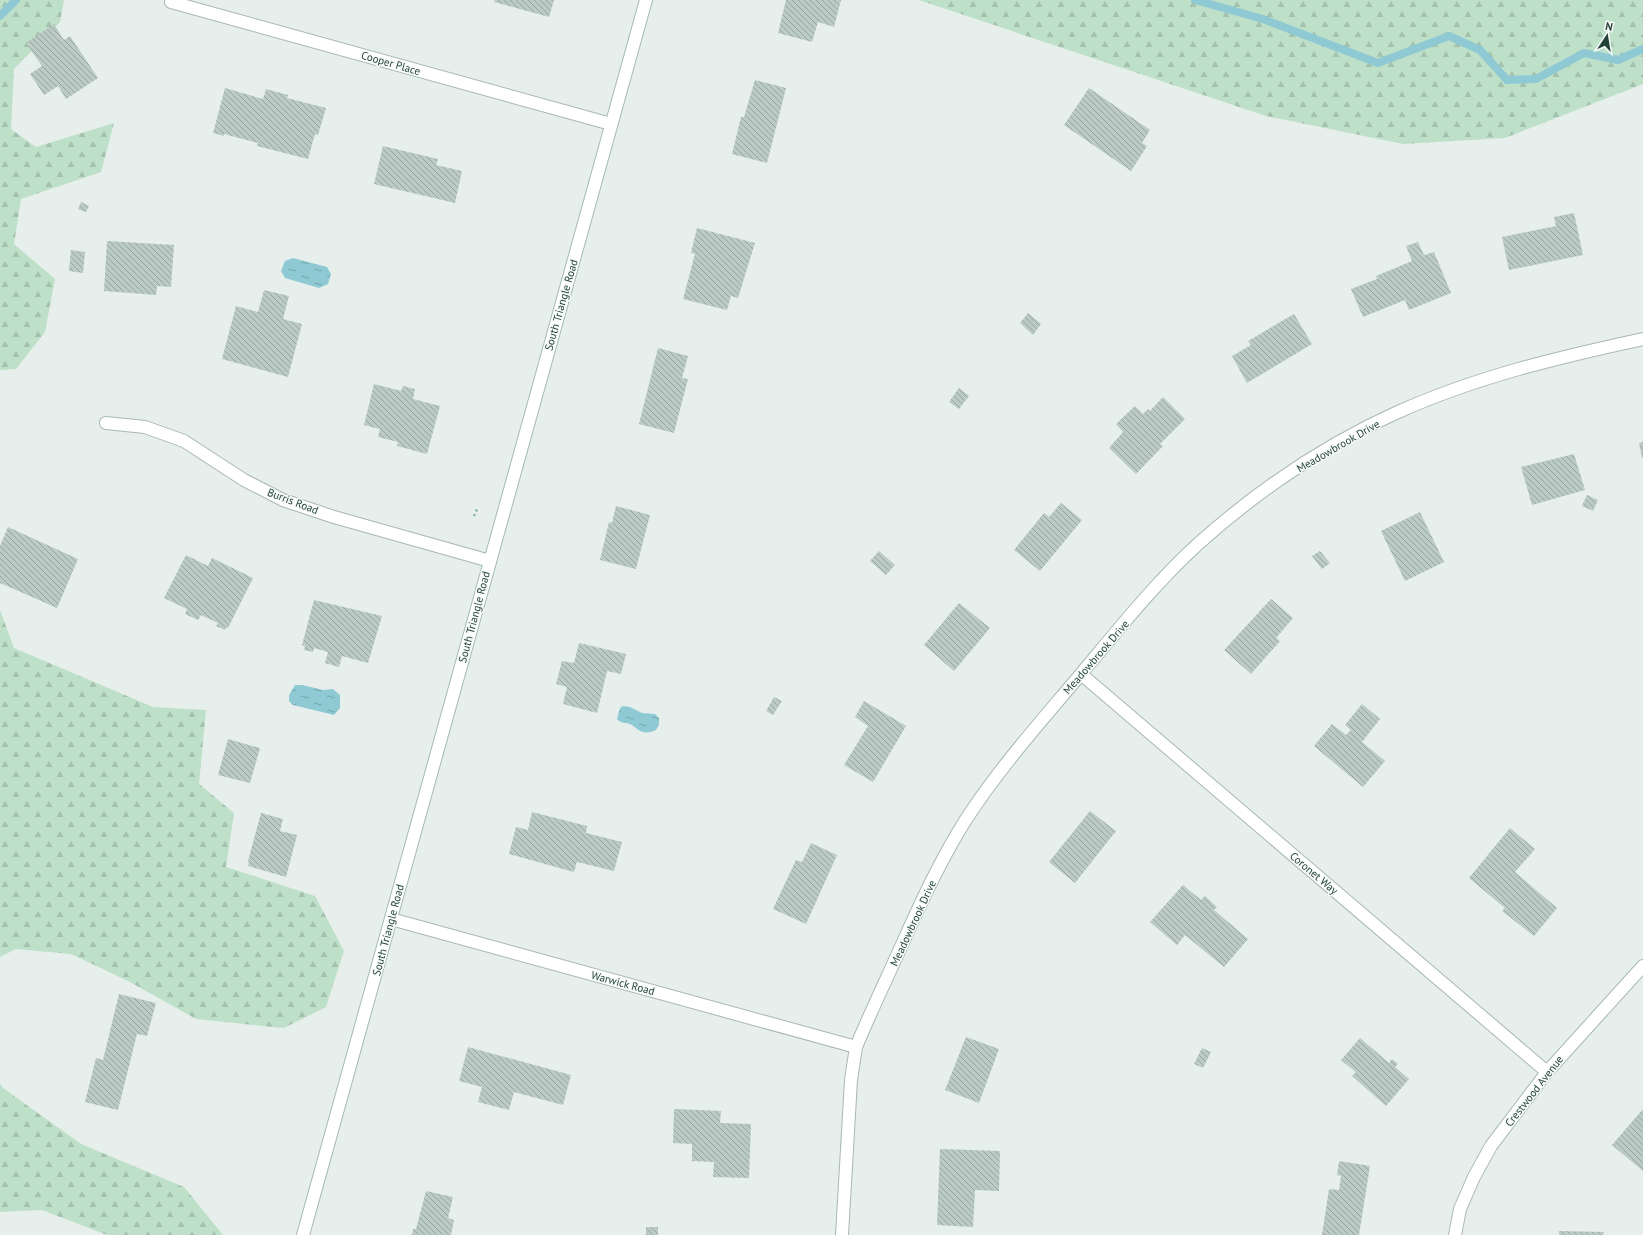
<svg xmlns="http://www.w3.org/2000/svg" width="1643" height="1235" font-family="'PT Sans',sans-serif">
<defs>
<pattern id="forest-firs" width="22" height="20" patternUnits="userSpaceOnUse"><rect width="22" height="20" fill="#bfe0c8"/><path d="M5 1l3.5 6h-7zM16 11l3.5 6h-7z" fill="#a4c1ad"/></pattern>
<pattern id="water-ripples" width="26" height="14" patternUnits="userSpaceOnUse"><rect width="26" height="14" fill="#8ec9d4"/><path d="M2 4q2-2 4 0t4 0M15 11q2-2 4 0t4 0" fill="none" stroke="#74a5ad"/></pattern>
<pattern id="building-back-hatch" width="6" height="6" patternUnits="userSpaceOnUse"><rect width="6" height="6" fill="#bbcac4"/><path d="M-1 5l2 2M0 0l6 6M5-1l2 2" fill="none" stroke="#98a6a0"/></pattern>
</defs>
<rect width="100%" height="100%" fill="#e6efeb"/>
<path fill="url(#forest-firs)" d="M0,0h64l-4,22 -46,47 -3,60 25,18 78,-24 -13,49 -80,27 -7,45 41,35 -10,53 -29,37 -16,1z
M919,0h724v84l-138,54 -102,6 -137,-28z
M0,610l14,38 139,59 53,3 -7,74 35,29 -8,54 89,29 29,55 -18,56 -42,21 -88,-9 -66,-37 -59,-28 -55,-5 -16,8z
M0,1084l3,4 78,56 103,43 39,48h-116l-65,-25 -42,2z"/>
<path fill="url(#water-ripples)" d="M293,258l34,9 4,7 -3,10 -9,4 -34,-10 -4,-7 4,-10z
M295,685h7l21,5 10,-1 7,6v13l-6,7 -41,-10 -4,-4v-6z
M623,706l7,1 12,6 13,1 4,4v7l-3,5c-12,5 -15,2 -24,-5 -5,-3 -11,-1 -15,-6l3,-11z"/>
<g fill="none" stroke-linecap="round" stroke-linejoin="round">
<path stroke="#8ec9d4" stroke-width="8" d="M1195,0l68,19 115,44 71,-27 31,14 27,30 29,-1 48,-26 34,7 25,-11
M0,16l16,-16"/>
</g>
<path fill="url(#building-back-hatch)" d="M495,0h59l-5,17 -55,-15z
M786,0h55l-7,27 -16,-5 -6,20 -34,-9z
M54,24l10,16 6,-4 28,42 -32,21 -8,-13 -14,9 -14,-21 12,-8 -16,-23z
M755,80l31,8 -19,75 -35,-9 9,-37h3z
M225,88l38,11 3,-10 22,6 -1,3 39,10 -8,27 -3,-1 -7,25 -51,-13 1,-3 -34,-9v2l-11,-3z
M1089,88l61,42 -8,13 5,3 -16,25 -67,-46z
M383,146l55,13 -2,6 26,6 -7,32 -81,-19z
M81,202l8,4 -3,6 -8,-3z
M1574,213l9,42 -74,15 -7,-33 54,-11 -2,-9z
M697,228l58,15 -17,55 -7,-2 -4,14 -44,-11 12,-45 -4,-1z
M107,241l67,4 -3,42 -14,-1 -1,9 -52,-4z
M1418,242l6,13 10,-3 17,41 -42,17 -4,-10 -42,17 -12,-28 26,-10 -1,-3 36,-15 -6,-15z
M71,250l14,2 -2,21 -14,-2z
M264,290l25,6 -6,23 19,5 -14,53 -66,-18 14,-53 22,6z
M1028,313l13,11 -8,11 -13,-12z
M1294,314l18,30 -65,39 -15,-27 19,-11 -3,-4z
M658,348l30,8 -6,22 6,1 -14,54 -35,-9z
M374,384l27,7 2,-5 12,3 -2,10 27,7 -13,48 -30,-8 1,-4 -20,-5 2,-8 -16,-4z
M959,388l10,8 -10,13 -10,-7z
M1163,397l22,22 -25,25 3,2 -27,28 -27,-26 14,-16 -7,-8 19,-18 8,8 5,-5 2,2z
M1643,442v16h-1l-3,-15z
M1574,454l11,36 -53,15 -11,-38z
M1587,495l11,5 -5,11 -11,-5z
M1061,503l21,17 -42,51 -26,-21 30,-37 5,4z
M616,506l34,9 -14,54 -36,-9 9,-38 3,1z
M1420,512l24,50 -39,19 -24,-50z
M8,527l70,32 -21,49 -57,-25v-37z
M879,551l16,14 -9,10 -16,-14z
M1320,551l10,12 -8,6 -10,-13z
M186,555l22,11 4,-8 41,20 -25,50 -2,-1 -1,3 -9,-4 2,-3 -17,-8 -3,5 -13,-6 2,-5 -23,-11z
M1271,599l22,19 -17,20 4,3 -29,33 -27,-24z
M314,600l68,16 -14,47 -26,-7 -3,11 -14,-4 3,-11 -14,-4 -1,4 -9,-2 1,-4 -3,-1z
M959,603l31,25 -36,43 -30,-26z
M579,643l47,11 -5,20 -14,-3 -10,42 -34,-9 4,-17 -11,-3 6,-23 12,2z
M774,697l8,4 -9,14 -7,-4z
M864,701l42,25 -33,56 -29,-17 24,-39 -13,-9z
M1362,704l18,15 -18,23 23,19 -22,26 -49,-41 18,-22 14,11 5,-5 -6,-5z
M228,739l32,9 -10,35 -32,-8z
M1090,811l26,20 -41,52 -26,-21z
M532,812l55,14 -1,7 36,9 -8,29 -37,-9 -3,10 -65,-18 7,-27 12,3z
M261,813l22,6 -3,12 17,4 -11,42 -38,-11 1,-5h-1z
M1510,828l25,21 -20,23 42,36 -23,28 -32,-25 3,-3 -36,-30z
M811,843l26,12 -31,69 -33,-15 23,-49 6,2z
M1183,885l18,15 4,-4 12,11 -3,3 34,29 -24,28 -39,-32 -8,10 -27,-23z
M119,994l37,9 -9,33 -10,-2 -19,76 -33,-8 11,-44 7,2z
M966,1037l33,12 -20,54 -34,-13z
M1360,1038l29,25 3,-4 6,5 -3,3 14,12 -23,27 -34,-30 4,-4 -15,-12z
M468,1047l103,28 -8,30 -49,-13 -5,18 -31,-8 4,-15 -23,-6z
M1202,1048l9,4 -8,16 -9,-4z
M674,1109l47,2 -1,12 31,1 -2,54 -36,-1 1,-15 -22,-1v-17l-19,-1z
M1643,1109v62l-31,-26z
M940,1149l60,2 -1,40 -24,-1 -2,37 -36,-2z
M1339,1161l31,5 -11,69h-37l7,-46 10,1 2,-14 -4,-1z
M426,1191l27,6 -5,21 6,2 -3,15h-39l1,-6h3z
M646,1227h12v8h-12z
M1559,1231l45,1 -1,3h-44z"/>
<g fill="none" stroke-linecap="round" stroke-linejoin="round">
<g stroke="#a8b8b2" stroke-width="14">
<path id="street" d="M171,2l440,122
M106,423l39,4 39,14 60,39 39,20 51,17 156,44
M1081,674l466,398
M391,919l465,128
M842,1235l9,-155 5,-33c15,-36 32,-71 48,-107 18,-40 37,-81 61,-119 32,-50 72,-95 110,-140 39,-46 78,-96 123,-137 59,-53 127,-99 200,-132 78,-35 161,-55 245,-73
M1455,1235l5,-26 14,-32 17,-31 56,-74 96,-106"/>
</g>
<g stroke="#a4bbb3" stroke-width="14">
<path id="secondary" d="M303,1235l343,-1235"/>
</g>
<path stroke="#86b3a5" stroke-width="2.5" stroke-dasharray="2 3" stroke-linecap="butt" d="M474,516l4,-9"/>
<use href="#street" stroke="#fff" stroke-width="12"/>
<use href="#secondary" stroke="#fff" stroke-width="12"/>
</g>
<g text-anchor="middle" stroke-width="3" stroke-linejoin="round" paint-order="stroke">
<g font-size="11" fill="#24423a" stroke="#f7fbf9">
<text transform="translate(391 63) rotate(16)" y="4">Cooper Place</text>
<text transform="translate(561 305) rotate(-74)" y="4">South Triangle Road</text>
<text transform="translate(1338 446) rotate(-30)" y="4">Meadowbrook Drive</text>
<text transform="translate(293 501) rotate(21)" y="4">Burris Road</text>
<text transform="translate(474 617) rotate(-75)" y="4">South Triangle Road</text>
<text transform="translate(1096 657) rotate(-49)" y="4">Meadowbrook Drive</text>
<text transform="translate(1314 873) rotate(40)" y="4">Coronet Way</text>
<text transform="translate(913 923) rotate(-65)" y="4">Meadowbrook Drive</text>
<text transform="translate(388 930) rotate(-75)" y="4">South Triangle Road</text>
<text transform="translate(623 983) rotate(15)" y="4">Warwick Road</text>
<text transform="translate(1534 1091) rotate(-52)" y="4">Crestwood Avenue</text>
</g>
</g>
<g transform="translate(1607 36) rotate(12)" stroke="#f7fbf9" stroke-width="3" paint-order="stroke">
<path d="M0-3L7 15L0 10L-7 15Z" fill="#24423a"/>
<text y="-6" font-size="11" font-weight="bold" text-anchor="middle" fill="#24423a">N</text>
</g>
</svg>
